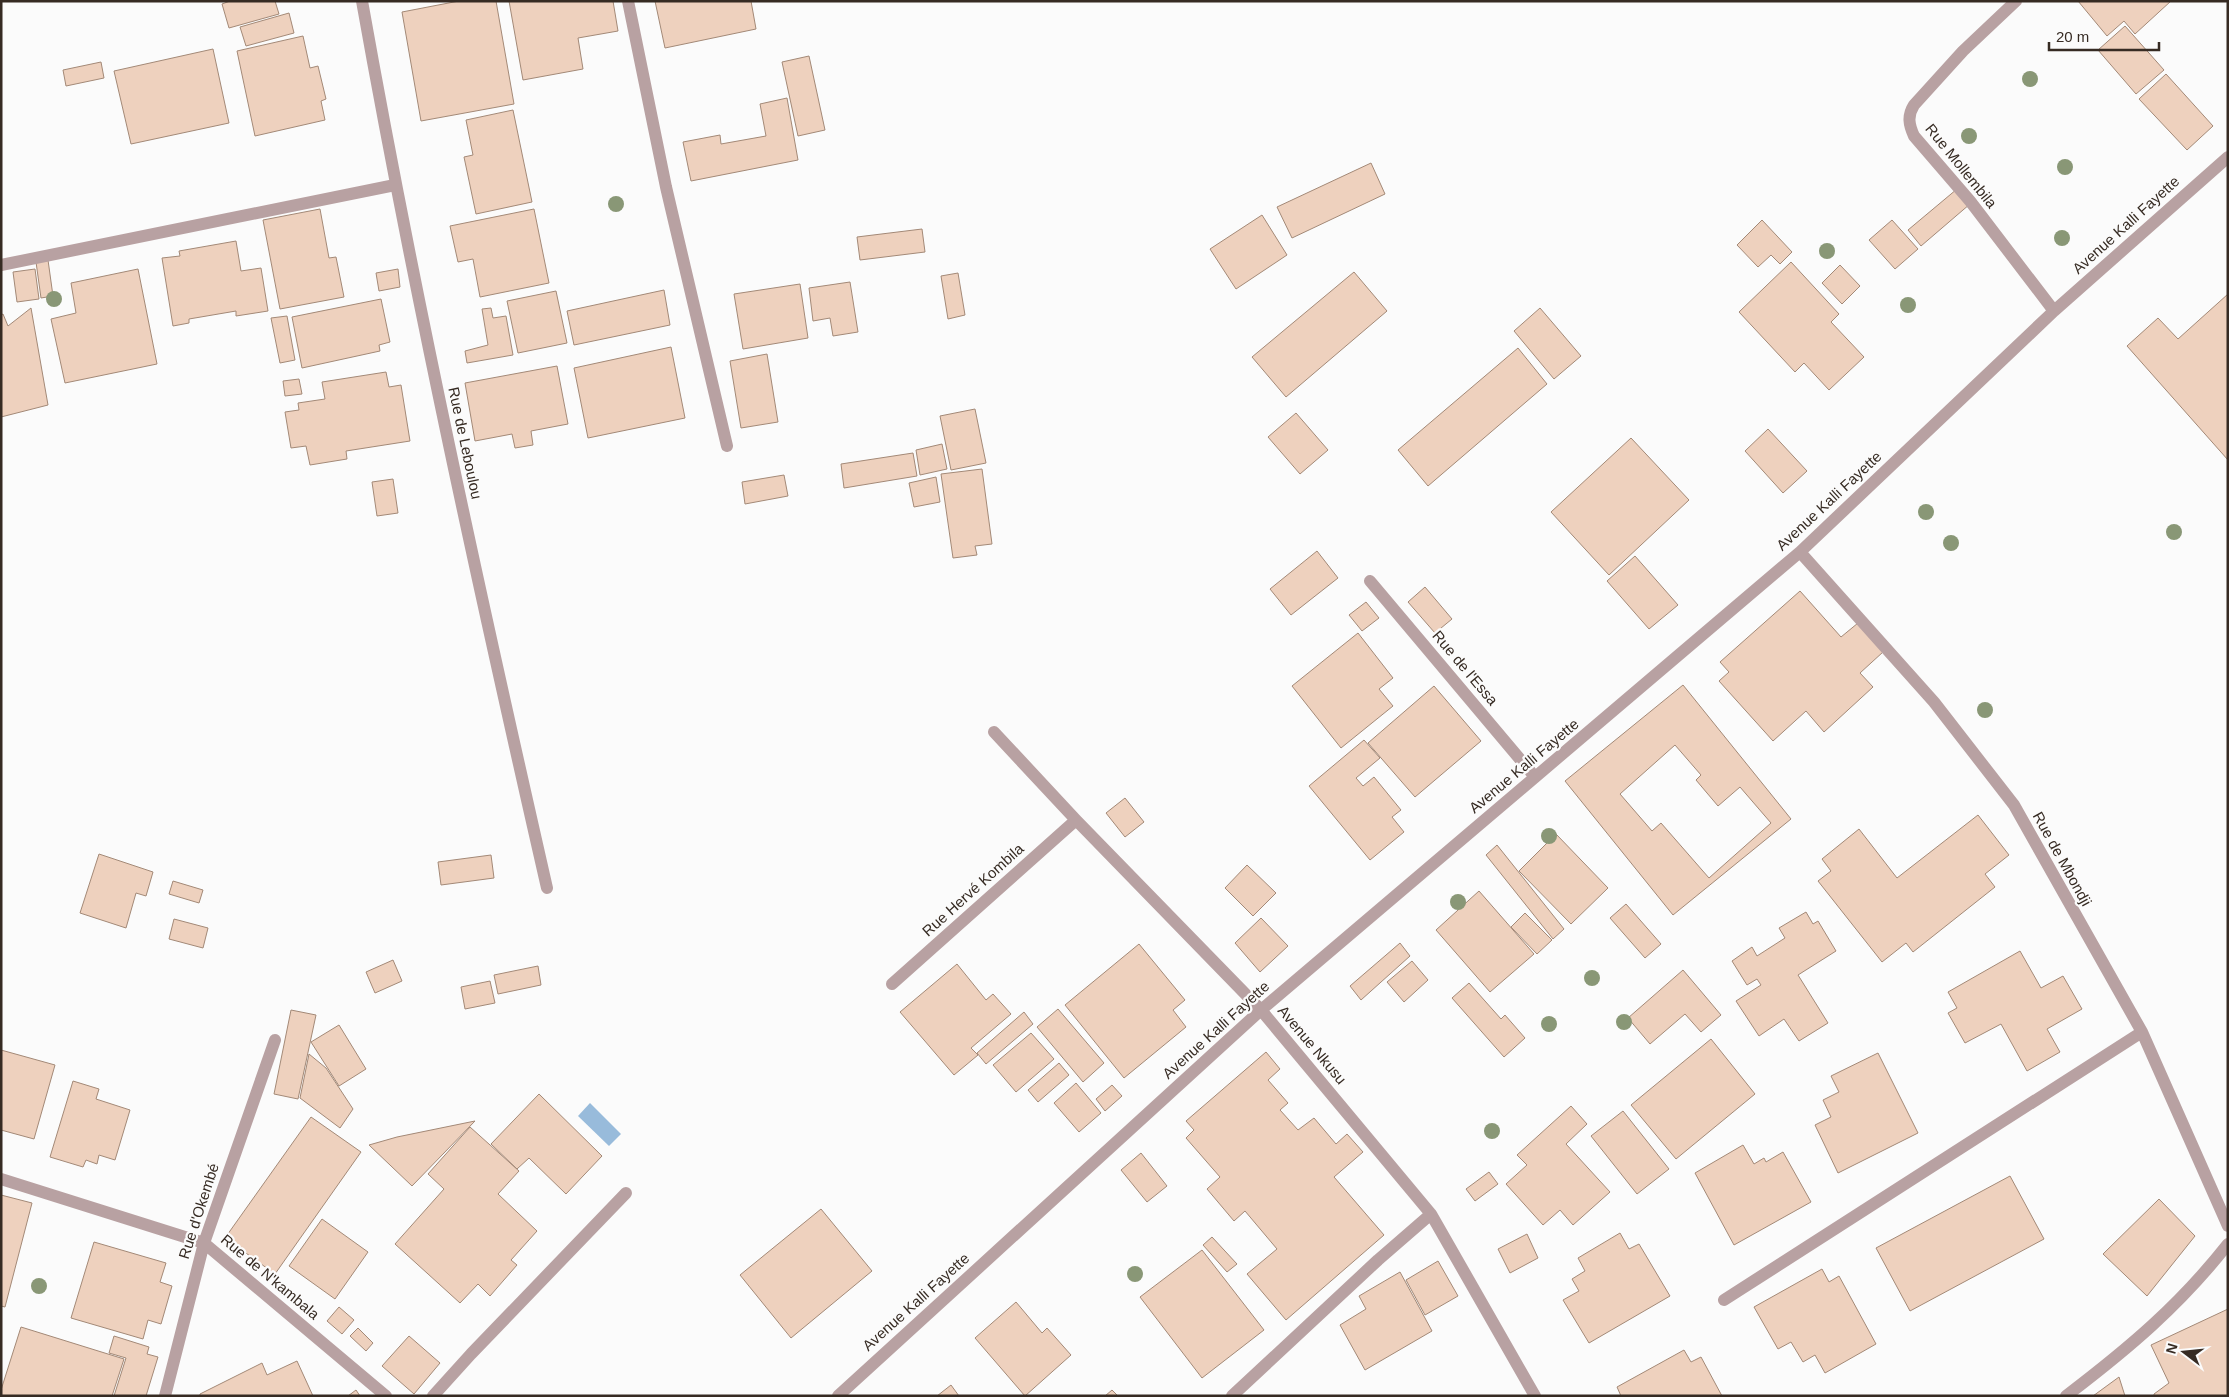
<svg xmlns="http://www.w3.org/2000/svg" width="2229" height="1397" font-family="Helvetica,sans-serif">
<rect width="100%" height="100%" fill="#fbfbfb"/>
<path fill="#98bbdb" d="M590,1103l31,31 -12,12 -31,-30z"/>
<path fill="#eed1be" stroke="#a38977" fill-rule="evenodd" d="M230,1h45l4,13 -50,14 -7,-24z
M459,1h37l18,103 -93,17 -19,-109z
M509,1h104l5,30 -40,7 5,31 -60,11z
M655,1h96l5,28 -91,19z
M2078,1h93l-36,33 -11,-13 -17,15z
M289,13l5,20 -48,13 -6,-19z
M2125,26l39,44 -28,24 -38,-44z
M303,36l7,32 8,-2 8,33 -5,2 4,19 -70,16 -18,-85z
M213,49l16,74 -98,21 -17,-73z
M809,56l16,74 -27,6 -16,-74z
M101,62l3,16 -38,8 -3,-16z
M2166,74l47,52 -26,24 -48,-51z
M787,98l11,62 -107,21 -8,-39 37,-7 1,9 45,-8 -6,-32z
M513,110l19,92 -56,12 -12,-57 9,-2 -7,-35z
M1371,163l14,31 -93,44 -15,-31z
M1957,189l13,15 -49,42 -13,-16z
M320,209l9,49 7,-1 8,40 -64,12 -17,-89z
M534,209l15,74 -69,14 -7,-38 -15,3 -8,-36z
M1262,215l25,40 -51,34 -26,-40z
M1762,220l30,32 -12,12 -9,-9 -13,12 -21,-22z
M1892,220l26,29 -23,20 -26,-29z
M922,229l3,23 -65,8 -3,-23z
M236,241l5,30 20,-3 7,43 -32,5v-5l-47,8v4l-16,3 -11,-68 18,-2 -1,-5z
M48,260l5,36 -12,2 -5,-36z
M1791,262l48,52 -8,8 33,35 -35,33 -25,-27 -9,9 -56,-60z
M1840,265l20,21 -18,18 -20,-21z
M35,269l4,30 -22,3 -4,-30z
M138,269l19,95 -92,19 -14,-64 25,-6 -5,-30z
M398,269l2,18 -21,4 -3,-18z
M1354,272l33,39 -101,86 -34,-40z
M958,273l7,42 -17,4 -7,-43z
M850,282l8,50 -25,4 -3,-18 -17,3 -4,-33z
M800,284l8,54 -65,11 -9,-55z
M664,290l6,35 -96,20 -7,-34z
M556,291l11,52 -49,10 -11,-52z
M2228,294v166l-101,-114 31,-28 20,21z
M381,299l9,43 -11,3 1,6 -78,17 -10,-51z
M31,308l17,97 -47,12v-102l2,-1 5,12z
M491,308l2,10 13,-2 7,39 -46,8 -2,-12 23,-6 -6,-36z
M1540,308l41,48 -27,23 -40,-48z
M287,316l8,44 -15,3 -9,-45z
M671,347l14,71 -97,20 -14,-70z
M1518,348l29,36 -119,102 -30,-36z
M767,354l11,68 -37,6 -11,-67z
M557,366l11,58 -37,7 2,14 -18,3 -3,-14 -37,7 -10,-58z
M386,372l3,15 12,-2 9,56 -64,10 1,8 -37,6 -4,-19 -15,2 -6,-36 14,-2 -1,-7 27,-4 -3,-17z
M299,379l3,15 -17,2 -2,-15z
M975,409l11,54 -35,7 -11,-54z
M1296,413l32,37 -28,24 -32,-37z
M1768,429l39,42 -24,22 -38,-42z
M1631,438l58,62 -80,75 -58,-63z
M942,444l5,25 -27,6 -4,-25z
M913,453l4,23 -73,12 -3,-24z
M982,469l10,75 -17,2 2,9 -24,3 -12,-84z
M784,475l4,21 -43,8 -3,-22z
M936,477l4,25 -26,5 -5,-24z
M393,479l5,34 -21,3 -5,-34z
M1317,551l21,27 -47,37 -21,-26z
M1635,556l43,49 -29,24 -42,-48z
M1425,587l27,32 -17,14 -27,-31z
M1800,591l41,46 17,-14 25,29 -23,21 13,14 -49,45 -18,-21 -33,30 -54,-60 10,-9 -9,-10z
M1366,602l13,16 -17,13 -13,-16z
M1358,633l35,45 -14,11 14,17 -52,42 -49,-62z
M1683,685l108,134 -118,96 -108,-134zM1675,745l26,30 -5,5 22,26 22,-19 31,36 -62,55 -48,-55 -9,8 -32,-37z
M1434,686l47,55 -66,56 -47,-54z
M1364,740l16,18 -24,20 7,8 11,-9 27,33 -9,7 12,15 -34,28 -61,-74z
M1125,798l19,24 -19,15 -19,-24z
M1978,815l31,40 -24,19 10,13 -82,65 -7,-9 -24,19 -64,-81 13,-10 -9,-12 37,-30 38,49z
M1556,834l52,54 -37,36 -52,-53z
M1497,845l67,84 -11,10 -67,-84z
M99,854l54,18 -7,24 -10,-3 -10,35 -46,-15z
M491,855l3,23 -53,7 -3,-23z
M1247,865l29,28 -23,23 -28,-28z
M173,881l30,9 -4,13 -30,-9z
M1479,891l55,63 -44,38 -54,-62z
M1626,904l35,40 -16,14 -35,-40z
M1806,912l7,12 5,-3 18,30 -38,24 30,48 -29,18 -15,-22 -25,17 -23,-35 25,-16 -4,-6 -10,6 -15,-24 20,-14 5,9 28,-18 -6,-10z
M1525,913l27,27 -15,14 -26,-27z
M1261,918l27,28 -28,26 -25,-29z
M174,919l34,9 -5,20 -34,-9z
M1400,943l10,13 -49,44 -11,-14z
M1139,944l46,56 -12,10 13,17 -62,51 -59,-73z
M2020,951l21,37 22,-12 19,33 -35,20 13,23 -33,19 -26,-47 -36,19 -17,-30 9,-5 -9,-16z
M393,960l9,21 -27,12 -9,-21z
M1412,961l16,19 -24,22 -17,-20z
M957,964l29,36 7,-6 18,20 -40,34 7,7 -24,20 -54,-63z
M538,966l3,19 -43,9 -4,-19z
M1683,970l38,45 -20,17 -16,-18 -35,30 -22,-26z
M490,981l5,22 -30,6 -4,-22z
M1469,983l32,36 4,-4 20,23 -21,19 -52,-59z
M1058,1009l46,54 -21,19 -46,-55z
M291,1010l25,5 -18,84 -24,-5z
M1024,1012l9,12 -47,40 -9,-11z
M339,1025l27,44 -27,17 -28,-44z
M1031,1033l23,26 -38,33 -23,-27z
M1711,1039l44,55 -79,65 -45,-54z
M1,1050l54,15 -21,74 -33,-9z
M1266,1052l14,17 -12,11 20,23 -8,7 18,20 16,-12 22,26 11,-10 16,18 -29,25 50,58 -98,85 -39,-46 30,-25 -32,-38 -11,10 -27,-32 13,-12 -34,-39 8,-8 -8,-9z
M1878,1053l40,80 -80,40 -23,-48 16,-8 -8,-17 16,-8 -8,-16z
M309,1054l17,14 27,41 -13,19 -40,-30z
M1059,1063l10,12 -31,27 -10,-12z
M73,1081l26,8 -3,10 34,11 -15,50 -16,-5 -2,9 -11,-4 -3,7 -33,-10z
M1076,1083l25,30 -22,19 -25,-29z
M1112,1085l10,11 -17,15 -9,-12z
M539,1094l63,62 -36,38 -37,-36 -12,11 -26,-25z
M1571,1106l16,18 -21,20 44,48 -37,33 -13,-15 -17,15 -37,-41 21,-19 -10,-10z
M1623,1111l46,58 -32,25 -46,-58z
M311,1117l50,35 -86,122 -50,-36z
M475,1121l-63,65 -43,-41 28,-8z
M470,1127l49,44 -21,23 39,37 -26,29 6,5 -27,31 -12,-12 -18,19 -65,-59 49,-55 -16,-15z
M1743,1145l11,19 10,-6 2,4 17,-10 28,50 -77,43 -39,-72z
M1141,1153l26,33 -20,16 -26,-32z
M1489,1172l9,12 -23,17 -9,-12z
M2010,1176l34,63 -134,72 -34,-63z
M1,1195l31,8 -27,104 -4,-1z
M2159,1199l36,37 -48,60 -44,-42z
M821,1209l51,62 -81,67 -51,-63z
M322,1219l46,33 -33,47 -46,-33z
M1620,1233l9,16 10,-5 31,52 -81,47 -26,-43 16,-9 -7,-12 13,-8 -7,-13z
M1527,1234l11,24 -28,15 -12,-24z
M1212,1237l25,27 -10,8 -24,-27z
M94,1242l72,21 -6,19 12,4 -11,38 -13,-4 -5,19 -72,-21z
M1202,1250l62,80 -62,48 -62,-81z
M1438,1261l20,35 -33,19 -19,-35z
M1822,1269l7,13 10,-6 37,68 -51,29 -10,-18 -12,7 -12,-20 -13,7 -24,-42z
M1400,1272l32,59 -67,39 -25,-45 26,-16 -7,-13z
M1016,1302l26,31 5,-5 24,27 -46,41 -50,-58z
M339,1307l15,13 -12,14 -15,-13z
M2228,1309v87h-74v-2l15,-11 -18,-38z
M21,1327l103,32 -12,37h-111v-6z
M358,1328l15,15 -7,8 -16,-15z
M114,1336l35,11 -2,7 11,3 -12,39h-32l12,-38 -17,-5z
M409,1336l31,27 -26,31 -32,-28z
M1684,1350l7,12 10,-5 21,39h-101l-4,-9z
M297,1361l16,35h-113v-2l62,-31 5,12z
M2119,1377l6,19h-32z
M951,1385l8,11h-22z
M356,1390l4,6h-12z
M1112,1390l6,6h-13z"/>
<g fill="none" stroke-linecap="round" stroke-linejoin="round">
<path stroke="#b8a1a2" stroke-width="12" d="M362,1c53,298 118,593 185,887
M628,1l38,186 61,259
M2016,1l-53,50 -49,54c-7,11 -5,20 0,31l56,65 84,110
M1,265l394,-80
M1800,552l134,150 80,103 128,227 86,194
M1370,581l165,196
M994,732l82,88 185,190 170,204 104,182
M892,984l184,-164
M1,1179l203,64 182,153
M1724,1300l418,-268
M165,1396l39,-153 71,-203
M433,1396l38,-42 155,-161
M838,1396l423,-386 539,-458 254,-241 174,-154
M1232,1396l146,-136 53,-46
M2066,1396c63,-48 113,-90 162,-152"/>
</g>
<g fill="#899776">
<circle cx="2030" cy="79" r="8"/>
<circle cx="1969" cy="136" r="8"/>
<circle cx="2065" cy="167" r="8"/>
<circle cx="616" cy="204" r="8"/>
<circle cx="2062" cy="238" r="8"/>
<circle cx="1827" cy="251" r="8"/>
<circle cx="54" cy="299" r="8"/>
<circle cx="1908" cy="305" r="8"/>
<circle cx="1926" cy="512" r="8"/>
<circle cx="2174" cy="532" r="8"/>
<circle cx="1951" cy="543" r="8"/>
<circle cx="1985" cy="710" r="8"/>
<circle cx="1549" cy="836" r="8"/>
<circle cx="1458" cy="902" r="8"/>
<circle cx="1592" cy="978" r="8"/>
<circle cx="1624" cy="1022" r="8"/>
<circle cx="1549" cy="1024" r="8"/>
<circle cx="1492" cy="1131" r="8"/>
<circle cx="1135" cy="1274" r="8"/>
<circle cx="39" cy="1286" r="8"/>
</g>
<g text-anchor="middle" stroke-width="4.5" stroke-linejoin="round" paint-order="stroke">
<g font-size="15" fill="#362b23" stroke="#fbfbfb">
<text transform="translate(1961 166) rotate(51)" y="5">Rue Mollembila</text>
<text transform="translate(2126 225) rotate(-42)" y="5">Avenue Kalli Fayette</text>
<text transform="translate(465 443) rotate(78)" y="5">Rue de Leboulou</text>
<text transform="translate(1829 501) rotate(-43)" y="5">Avenue Kalli Fayette</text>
<text transform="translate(1465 668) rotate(50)" y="5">Rue de l'Essa</text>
<text transform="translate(1524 766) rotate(-40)" y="5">Avenue Kalli Fayette</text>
<text transform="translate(2062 859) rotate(61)" y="5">Rue de Mbondji</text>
<text transform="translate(973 890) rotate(-42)" y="5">Rue Hervé Kombila</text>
<text transform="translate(1216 1030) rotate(-42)" y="5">Avenue Kalli Fayette</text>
<text transform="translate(1312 1045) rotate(50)" y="5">Avenue Nkusu</text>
<text transform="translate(199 1211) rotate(-72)" y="5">Rue d'Okembé</text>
<text transform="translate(270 1277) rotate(40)" y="5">Rue de N'kambala</text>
<text transform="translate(916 1302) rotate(-42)" y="5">Avenue Kalli Fayette</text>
</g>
</g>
<rect width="2229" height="1397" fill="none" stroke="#362b23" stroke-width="5"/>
<g transform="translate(2184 1352) rotate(286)" stroke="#fbfbfb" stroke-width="4" paint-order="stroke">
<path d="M0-4L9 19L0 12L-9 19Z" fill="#362b23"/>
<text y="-8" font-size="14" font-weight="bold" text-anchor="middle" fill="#362b23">N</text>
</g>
<path d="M2049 42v8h110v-8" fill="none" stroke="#362b23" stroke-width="2.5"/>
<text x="2056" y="42" font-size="15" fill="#362b23" stroke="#fbfbfb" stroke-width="4" paint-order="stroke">20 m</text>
</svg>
